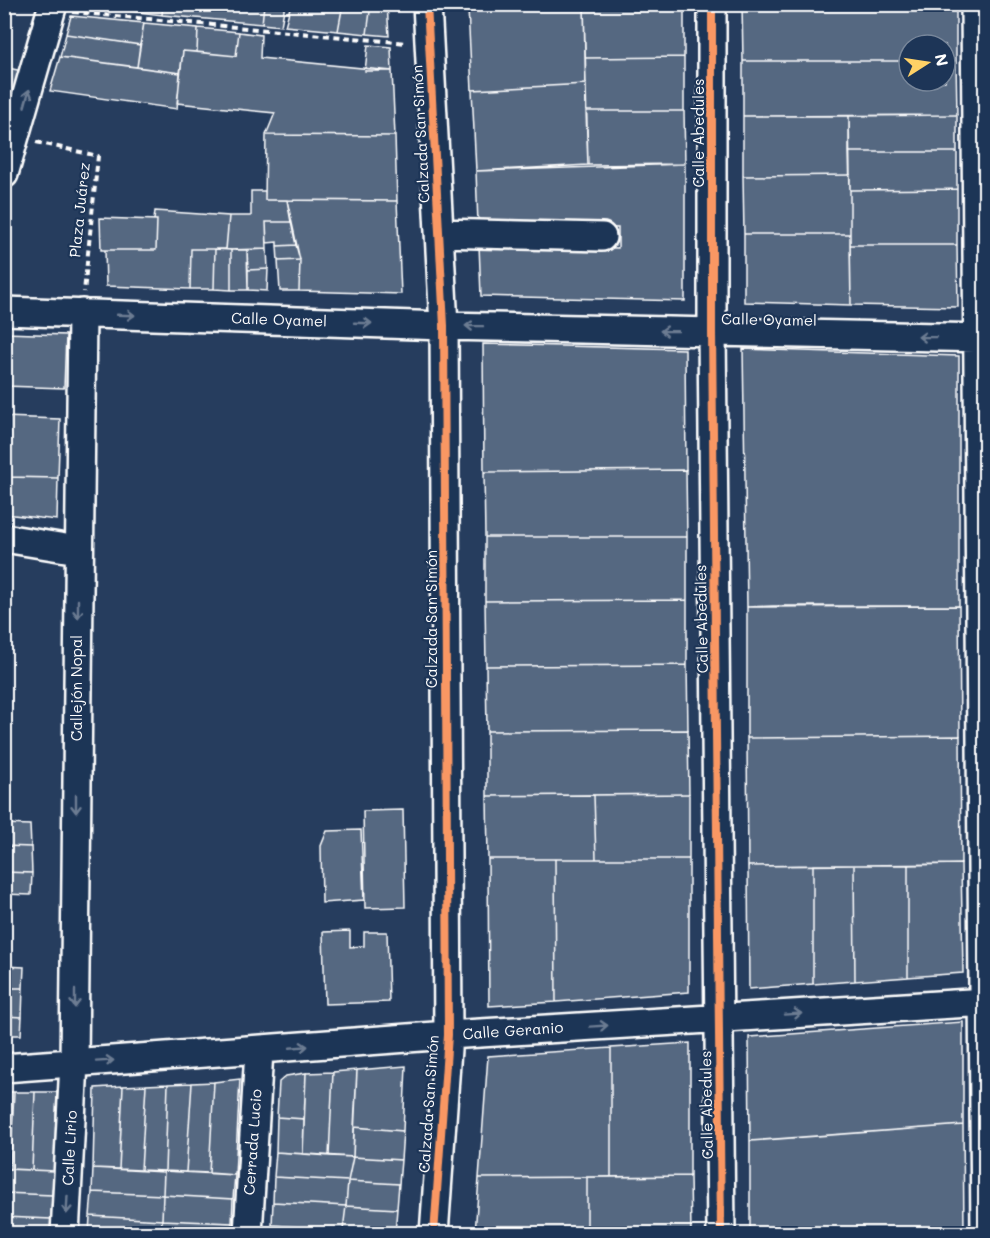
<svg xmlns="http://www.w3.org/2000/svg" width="990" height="1238" font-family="Mali,sans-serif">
<rect width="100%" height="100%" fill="#263d5e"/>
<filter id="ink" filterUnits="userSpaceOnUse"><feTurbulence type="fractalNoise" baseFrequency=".0167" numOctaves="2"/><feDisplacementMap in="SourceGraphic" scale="12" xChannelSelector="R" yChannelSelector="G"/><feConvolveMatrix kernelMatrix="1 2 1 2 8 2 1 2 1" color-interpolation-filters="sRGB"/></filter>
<g filter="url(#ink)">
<path fill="#556781" stroke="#fff" stroke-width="1.5" d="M75,4h88l-1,11z
M163,4h101l-2,20 -100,-9z
M264,4h21l-4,22 -19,-2z
M291,4h52l-5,27 -53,-5z
M343,4h28l-4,30 -29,-3z
M371,4h16l2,32 -22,-2z
M468,4h134l-134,5z
M684,4v53l-99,1 -1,-53z
M742,4h214v57h-11v-16h-36v16h-166z
M584,5l2,79 -114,6 -4,-81z
M71,16l73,7 -4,22 -74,-11z
M144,23l54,5 -1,24 -14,-1 -3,22 -43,-6z
M198,28l41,4 -3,24 -39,-4z
M239,32l22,3 -1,23 132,13 3,65 -129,-1 9,-22 -98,-10 6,-52 53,5z
M66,34l74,11 -3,22 -77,-10z
M368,45l23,2 1,24h-27z
M60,57l120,16 -3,36 -127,-18z
M684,57v54h-98l-1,-53z
M743,61h166v20h36v-20h11l1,54 -214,1z
M4,67l18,4 -10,33 -8,-1z
M586,84l2,81 -112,6 -4,-81z
M586,111h98l1,53 -97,1z
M957,115v37h-108v-36z
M743,116h106l1,59 -107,1z
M266,135l129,1 2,65 -132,-1z
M849,152h108v37l-107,1z
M685,164v137l-204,-5 -2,-51 139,3v-20l-140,-4 -2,-53z
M850,175v59h-106l-1,-58z
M957,189v56h-107v-55z
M251,191h14v9h22l4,22h-25l1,27 -41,1 3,-34h22z
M287,200l110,1 4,93 -102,-3 1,-31z
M155,211l74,5 -3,33h-35l-1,40 -84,-3 -1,-36h51l1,-30h-3z
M100,218l57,2 -1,30h-55z
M266,222h25l5,23 -19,1v-4l-10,1z
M744,234h106l1,71 -107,-3z
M296,245l4,15 -22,1 -1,-15z
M850,245h107l1,62 -107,-2z
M191,249h24l-1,40h-24z
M215,249l16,1v40l-17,-1z
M267,249l1,20 -20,1 -1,-20z
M231,250h16l1,40h-17z
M300,260l-1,31h-19l-2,-30z
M268,269l-1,22 -19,-1v-20z
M4,333l62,2 -2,53 -60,-2z
M483,344l202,5 1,121 -202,2z
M743,349l216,7v250l-212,1z
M4,417l56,2 -2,59 -54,-1z
M686,470l1,67h-202l-1,-65z
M4,477h5l-3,27h-2z
M9,477l49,1 -1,42 -52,-6z
M485,537h202v63l-202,1z
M687,600v65l-201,1 -1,-65z
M773,606h186l1,130 -213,2v-131z
M687,665l1,65 -201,1 -1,-65z
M688,730l1,64 -202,2v-65z
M960,736l1,128 -213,2 -1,-128z
M689,794v65h-93l-2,-64z
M594,795l2,64h-108l-1,-63z
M403,810l2,97 -40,1 -2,-97z
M4,824l26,1 1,22 -27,-1z
M361,830l3,70 -42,3 -1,-57 6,-15z
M4,846l27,1 1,26 -28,-1z
M488,859h67l1,143 -67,4z
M555,859h134v133l-133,10z
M961,864l2,109 -55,4v-112z
M813,865v119l-64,5 -1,-123z
M813,865h41l1,116 -42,3z
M854,865h54v112l-53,4z
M4,872l28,1 -1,22 -27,-1z
M350,931v16l14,-1v-14h23l2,70 -64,2 -2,-72z
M4,966l20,1 -1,21h-19z
M4,988h19l-1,29 -18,-1z
M4,1016l18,1 -1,18h-17z
M963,1022v103l-213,16 -1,-104z
M690,1043v133l-79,1v-129z
M611,1048v129l-132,1 9,-122z
M406,1066l-3,65 -49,-4 3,-57z
M357,1070l-4,87 -24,-1 4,-84z
M333,1072l-4,84 -26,-2 3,-81z
M306,1073l-2,46 -27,-2 2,-35 7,-6z
M240,1079l-5,96 -26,-2 5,-91z
M214,1082l-5,91 -23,-1 6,-89z
M192,1083l-6,89 -21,-1 3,-87z
M168,1084l-3,87 -24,-1 5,-85z
M146,1085l-5,85 -22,-1 4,-83z
M123,1086l-4,83 -26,-1 2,-80z
M4,1092h10l-4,77h-6z
M14,1092h21l-3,78 -22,-1z
M35,1092h22l-3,79 -22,-1z
M277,1117l27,2 -1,35 -27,-2z
M963,1125l1,109h-214v-93z
M354,1127l49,4 -2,29 -48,-3z
M276,1152l77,5 -5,24 -74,-4z
M353,1157l48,3 -2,24 -51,-3z
M93,1168l71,4 -1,23 -71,-3z
M4,1169l50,2 -2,24 -48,-2z
M164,1171l71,4 -2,24 -70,-4z
M690,1176l1,58h-104v-57z
M274,1177l74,4 -2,25 -73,-4z
M587,1177v57h-112l4,-56z
M348,1181l51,3 -2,25 -51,-3z
M92,1192l71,3 -1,25 -72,-4z
M4,1193l48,2 -1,24 -47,-2z
M163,1195l70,4 -1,24 -70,-3z
M273,1202l73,4 -3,24 -71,-5z
M346,1206l51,3 -2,24 -52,-3z
M90,1216l72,4 -1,14h-72z
M4,1217l47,2 -1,15h-46z
M162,1220l70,3v11h-71z
M272,1225l71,5v4h-72z
M343,1230l52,3 -52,1z"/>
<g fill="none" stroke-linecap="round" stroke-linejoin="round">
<g stroke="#fff" stroke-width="32">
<path id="minor" d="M427,4l17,322 4,709 -14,199
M712,4v328l9,902
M975,4l10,1230
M4,174l49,-170
M440,233l162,4
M4,311l440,15 542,12
M4,538l74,12
M4,1068l444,-33 538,-33
M65,1234l9,-171 8,-750
M248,1234l11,-183"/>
</g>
<path stroke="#fff" stroke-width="4" stroke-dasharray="6 4.5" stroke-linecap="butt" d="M73,12l334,31
M36,142l62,14 -14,136"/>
<use href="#minor" stroke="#1d3557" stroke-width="27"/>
<g stroke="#1d3557" stroke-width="11">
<path id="cycleway" d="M427,4l17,322 4,709 -14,199
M712,4v328l9,902"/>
</g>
<use href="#cycleway" stroke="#f99763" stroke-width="8"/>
</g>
<defs><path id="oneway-shaft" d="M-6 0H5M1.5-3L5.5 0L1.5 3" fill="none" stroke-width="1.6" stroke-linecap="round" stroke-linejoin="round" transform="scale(1.5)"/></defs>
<g stroke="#6c7c92">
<use href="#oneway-shaft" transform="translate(27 98) rotate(-74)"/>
<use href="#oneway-shaft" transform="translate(126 315) rotate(2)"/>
<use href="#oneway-shaft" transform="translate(363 323) rotate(2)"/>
<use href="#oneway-shaft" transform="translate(474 326) rotate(-179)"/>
<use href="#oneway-shaft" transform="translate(669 331) rotate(-179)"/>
<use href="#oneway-shaft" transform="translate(927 337) rotate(-179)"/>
<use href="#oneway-shaft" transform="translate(78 609) rotate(90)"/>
<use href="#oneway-shaft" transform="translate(76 804) rotate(90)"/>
<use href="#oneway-shaft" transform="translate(75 999) rotate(90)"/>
<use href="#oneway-shaft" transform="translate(793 1014) rotate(-4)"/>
<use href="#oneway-shaft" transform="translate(599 1026) rotate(-4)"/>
<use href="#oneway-shaft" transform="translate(299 1047) rotate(-5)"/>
<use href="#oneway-shaft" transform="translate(105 1061) rotate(-4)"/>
<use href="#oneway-shaft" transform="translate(67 1205) rotate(93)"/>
</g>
</g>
<g text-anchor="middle" stroke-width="4.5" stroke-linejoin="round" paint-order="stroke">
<g font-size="15" fill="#fff" stroke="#1d3557">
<text transform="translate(699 133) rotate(-90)" y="5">Calle Abedules</text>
<text transform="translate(421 134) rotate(-93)" y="5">Calzada San Simón</text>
<text transform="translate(80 210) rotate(-84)" y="5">Plaza Juárez</text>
<text transform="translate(279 320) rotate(2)" y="5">Calle Oyamel</text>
<text transform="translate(769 320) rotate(1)" y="5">Calle Oyamel</text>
<text transform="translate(432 619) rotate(-90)" y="5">Calzada San Simón</text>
<text transform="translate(702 619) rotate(-91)" y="5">Calle Abedules</text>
<text transform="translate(77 688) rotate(-90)" y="5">Callejón Nopal</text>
<text transform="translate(513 1031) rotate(-4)" y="5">Calle Geranio</text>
<text transform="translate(429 1104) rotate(-86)" y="5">Calzada San Simón</text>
<text transform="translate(707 1105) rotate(-91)" y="5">Calle Abedules</text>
<text transform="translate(253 1142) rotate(-86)" y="5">Cerrada Lucio</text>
<text transform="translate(70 1148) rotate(-87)" y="5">Calle Lirio</text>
</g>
</g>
<rect width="990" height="1238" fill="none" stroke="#1d3557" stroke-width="24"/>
<rect x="12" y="12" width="966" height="1214" fill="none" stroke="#fff" stroke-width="2" filter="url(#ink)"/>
<g transform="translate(927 63) rotate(78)"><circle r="28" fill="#1d3557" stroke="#77869a" stroke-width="1.5"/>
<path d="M0-4.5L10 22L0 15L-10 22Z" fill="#ffd166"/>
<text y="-9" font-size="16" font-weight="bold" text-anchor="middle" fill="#ffffff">N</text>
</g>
</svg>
